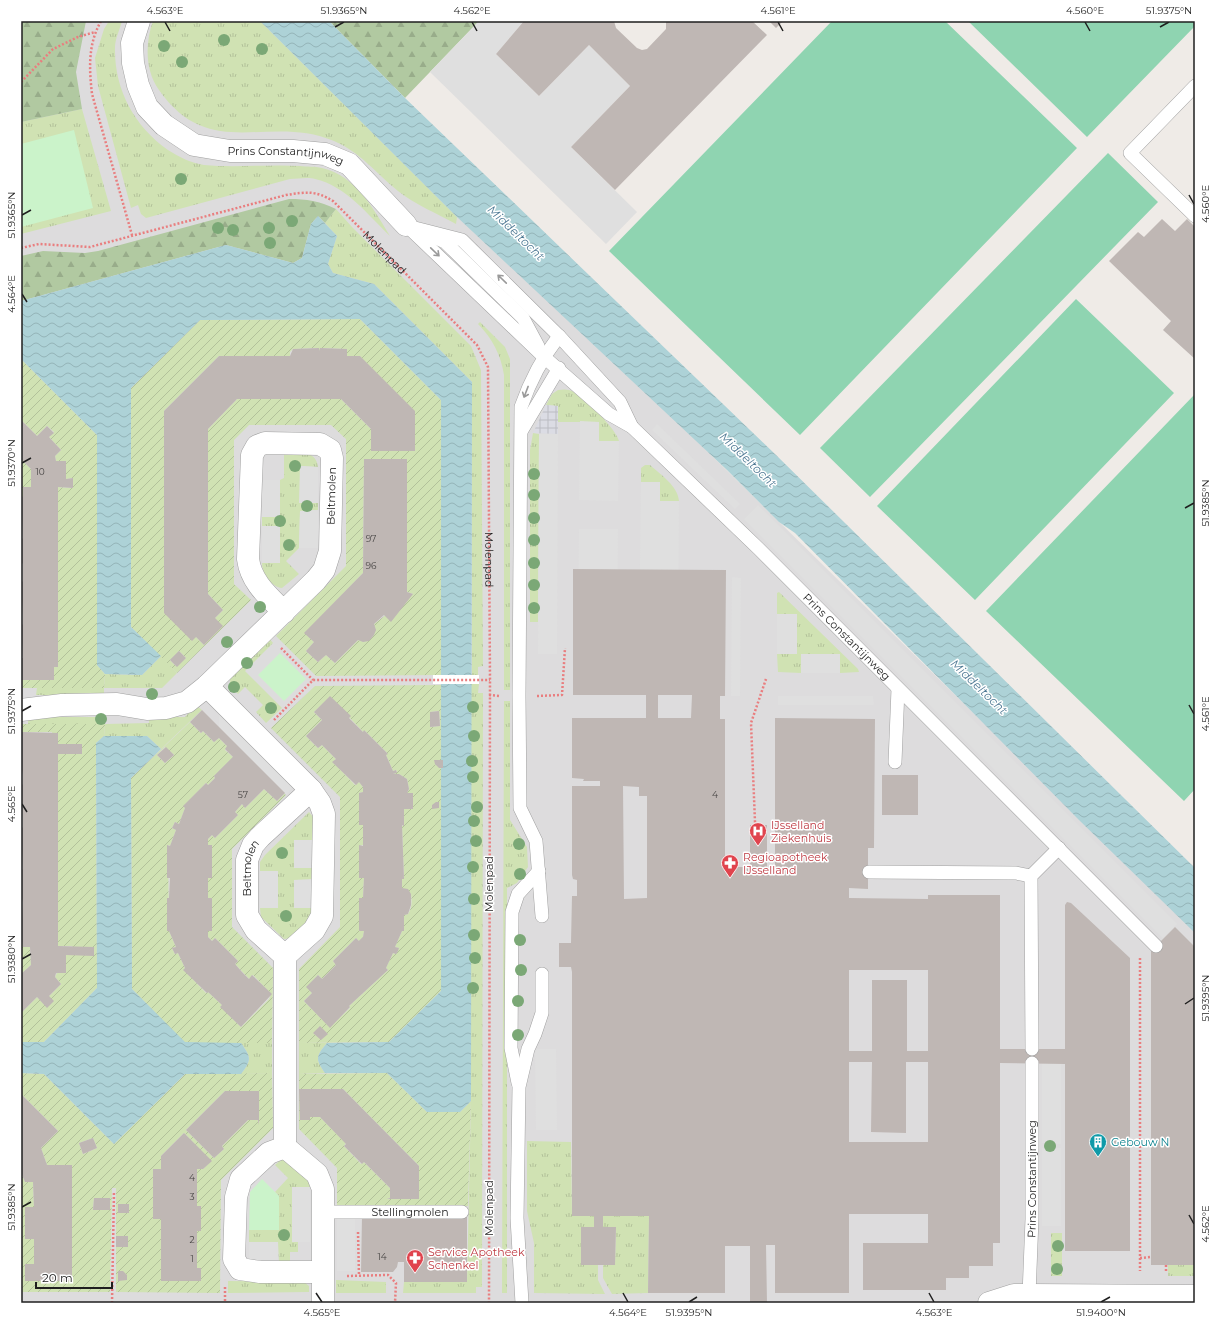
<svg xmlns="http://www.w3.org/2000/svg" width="1216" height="1324" font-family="Montserrat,sans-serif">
<defs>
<pattern id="grass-tufts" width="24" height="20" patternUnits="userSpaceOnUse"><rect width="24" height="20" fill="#d0e2b3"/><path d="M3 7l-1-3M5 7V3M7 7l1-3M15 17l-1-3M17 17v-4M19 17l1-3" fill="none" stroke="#b2c19a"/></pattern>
<pattern id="forest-firs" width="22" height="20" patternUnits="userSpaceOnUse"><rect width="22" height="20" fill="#b1c9a1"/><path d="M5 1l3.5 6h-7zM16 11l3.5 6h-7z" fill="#98ac8a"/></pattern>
<pattern id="garden-furrows" width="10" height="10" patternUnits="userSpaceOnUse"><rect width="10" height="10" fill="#d0e2b3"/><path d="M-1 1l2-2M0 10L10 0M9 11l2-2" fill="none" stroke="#b2c19a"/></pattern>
<pattern id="plaza-grid" width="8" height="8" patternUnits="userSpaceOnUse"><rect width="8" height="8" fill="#dbdce4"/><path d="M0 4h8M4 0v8" fill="none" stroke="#bcbcc3"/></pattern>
<pattern id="water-waves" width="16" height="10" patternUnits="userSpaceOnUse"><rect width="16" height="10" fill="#add2d7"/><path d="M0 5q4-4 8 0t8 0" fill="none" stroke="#94b4b8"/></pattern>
</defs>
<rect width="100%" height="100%" fill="#efebe7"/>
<path fill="#dddcdd" d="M21,21h249l925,910v372h-1174z"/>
<path fill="url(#grass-tufts)" d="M109,21h13c-2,8 -7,18 -7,26 -1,42 19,79 53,103 11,7 23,13 36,15 32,3 64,-1 96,1 7,1 15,0 22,2 34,8 51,40 68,68 -22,-21 -44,-50 -75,-57 -7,-2 -17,0 -25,0l-144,39 -5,-4 -3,-9 -7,3 -33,-122 -3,-28 9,-29z
M153,21h107l197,196 -1,7c-18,-10 -42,-20 -58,-33 -22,-18 -38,-39 -64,-50 -65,-28 -124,22 -175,-51 -14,-19 -14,-47 -6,-69z
M82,109l29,102 -90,23v-112z
M336,209l16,18 119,119 10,24 2,296 -5,1v8h-6v-293l-98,-98 -41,-11 -5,-9 9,-28 -12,-13z
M480,322l25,25 5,12v331h-6v-315c-3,-20 -12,-37 -26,-51z
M558,390c6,-1 11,-1 16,2 11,6 43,38 45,49h-20v-19h-41v-16l-12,-1 6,-11z
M533,433l6,1 -1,188h-8v-172z
M284,453c14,1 32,-4 34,14l-18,-1v37h18v7l-18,1 -1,37 -13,13 13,13 -17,14c-11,-1 -20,-15 -20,-25h18v-36l-18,-1v-9h18v-37l4,-2z
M645,465h5c11,10 28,21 29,36h-19v-19h-19v-14z
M779,592l79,77 1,3 -19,1v-19h-39v19l-23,-1 -1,-18h20v-40h-20v-21z
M268,637l5,6 -28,28 37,37 -16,15 -10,-11 7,-7 -18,-18 -7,7 -8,-8v-14z
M161,656l16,17 -15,15h-58v8l-68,-1 1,-7h67l1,-14 37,1z
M471,684h8l-1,9h5l-1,594h-6v6h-73l1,-11h63l4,-181z
M504,701h6v119l17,27 1,20 -11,16 -10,5v405h-5z
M196,705l6,5 -41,39 -14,-13h-43l1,-12h-77v-7h68l1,-7h8v14l44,-1v-6h36z
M309,812l4,5v23h-19v28h19v11l-18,29h18c-4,11 -16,31 -29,31l-23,-22 -1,-9h18v-37h-18v-9l5,-7z
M241,1043h31v30l-31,1c11,-14 10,-17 0,-31z
M299,1043h28c-11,13 -12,16 -2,30l-26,1z
M527,1141l44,1 1,74h22v11h-13v38h17v15l7,14 -71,-1v-50l-7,-32z
M283,1158c11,8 25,15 27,29h-18v55h6v10h-8v12l-11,-2 -1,-20h-29v-12h30v-34l-4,-4 13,-14 -13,-13z
M603,1216h46l-1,77 -36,1 -9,-16v-13h12l1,-37 -13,-1z
M1051,1233h11v43h-11z
M1168,1265h27v11h-27z
M336,1280l50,2v11h-50z
M228,1281l76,1 5,4v6l-81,1z"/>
<path fill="url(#forest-firs)" d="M21,21h65l-10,51 6,37 -61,13z
M329,21h150l-74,77z
M289,199c18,0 30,2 47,10l-11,14 -7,-7 -7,8 -9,34 -9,5 -67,-18 -205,56v-45l22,-5 42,2 13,-2z"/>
<path fill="#cbf3ca" d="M74,130l19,78 -72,19v-83z
M280,653l26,26 -22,22 -26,-26z
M262,1179l17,17v34h-30l1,-38z"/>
<path fill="url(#garden-furrows)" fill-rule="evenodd" d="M360,319l81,81v275l-125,1 -40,-40 70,-70v-127l-15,-14h-82l-15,15v144l17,16 -74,73 -46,-46v-239l69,-68zM318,348l2,3v-3l26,1 1,7h13l55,95h-44v-22l-30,-30h-104l-29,30v165l15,16 -8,8 -11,27 -8,-8 -32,-226 55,-55h71v-4l3,-3zM364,459h43v133l6,2 -39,30c3,11 -5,21 -16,16l-23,23 -9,-8 -8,7 -12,-11 8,-9 -9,-9 58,-60zM179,651l7,7 -10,8 -6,-6z
M21,359l76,76v230l8,9 -1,14h-83v-8h33v-13h4v-180l14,1 1,-10 -7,1v-18h-10l-1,-5 6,-6 -12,-13 5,-5 -7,-6 -10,10 -16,-16z
M21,459l10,10v18h-8v9l-2,2z
M441,685v75h-6v4l6,4v223l-52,51 -90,1v-74l41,-42v-130l-69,-69 44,-42zM330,697l33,35 2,-1 22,22 -1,2 7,16 3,-1 1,2 -4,2h6l8,5 2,10 -2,4h6v16h-9v16l-2,1 2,52 -2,1v9l9,6c1,8 1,14 -3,20l-4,1v16h-2l-7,16 4,1 -3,6 -3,-1 -7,15 2,2 -39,36 1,2 -20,19 -26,-26 8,-8 -5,-6 11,-12 4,4 14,-14 -3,-4 23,-23 3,3 4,-4 1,-6h-5v-33h4l1,-20h-5v-32l4,-1v-20h-4v-32l4,-1v-5l-4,-5 -4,3 -22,-23 3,-3 -14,-14 -4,3 -12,-12 16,-16 -8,-8zM439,711l1,15 -10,1v-15z
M190,722l11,11 2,-2 11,11 5,-4 8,8 -2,4 8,7 -19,19 1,2 -7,7 -2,-2 -22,23 1,2 -6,16 -4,-2 -3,6 4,2 -6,16 -2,-1 1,86 7,16 -4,1 3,6 3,-1 7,15 -1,2 22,23 2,-1 14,13 -1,2 20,20 28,-28 2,-5 -18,-19 -4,4 -14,-15 3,-3 -23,-23 -3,3 -4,-4v-6h4v-32l-4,-1v-20h4v-32l-4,-1v-6l4,-4 3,3 23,-23 -3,-3 7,-8 3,4 19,-19 13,12 8,-8 1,2 -54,54v78l41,41 -1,75h-87l-53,-54 -1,-211zM165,747l9,8 -9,8 -8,-8z
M21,724h84l-1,12 -8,7 1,245 -53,54h-23v-29l16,-16 10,10 2,-11 12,-12 -6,-7 11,-22h7l-1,-9h-14v-201h-6v-13h-31z
M21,936l2,11h7l1,18 -10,9z
M21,1073l23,1 70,70 71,-70 87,-1 1,55 -52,52 -1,113 -104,-1v-45h12l-1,-11h-11v-48h-4l-2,104h-89v-120l4,10h8l1,25h-9v32h9v25l-9,1v16h47v-116h-25l-6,-17 17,-17 -37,-37zM225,1091l34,1v31l-1,-3h-10l-26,26 2,3 -10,9 -28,-28zM184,1133l27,28 -8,8h-6v37h4v25h-4v37h4v13h-40v-62l-8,-50h8v-13zM93,1138l4,10 -14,6 -4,-11zM94,1198h16v12l-17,-1z
M387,1073l40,39h33l11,-11 -3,105h-131v-38l-38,-39v-55zM300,1089h43l76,77v33h-32l3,-1v-10l-26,-26 -3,2 -17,-18 2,-3 -26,-26h-10v3h-10z"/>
<path fill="#8fd4b1" d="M832,21h113l132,127 -277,287 -191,-184z
M968,21h227v5l-108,111z
M1108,153l50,49 -288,295 -50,-49z
M1076,299l98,94 -199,207 -98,-94z
M1195,394v395l-11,12 -198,-190z"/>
<path fill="#dfdfdf" d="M479,21h45l-28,33 43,42 50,-51 41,41 -59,61 66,65 -31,32 -176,-172z
M580,421l19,1v19h20l-1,60 -39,-1z
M657,424l83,80 -5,5 -83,-79z
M539,434h19l-1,220h-19z
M300,466l18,1v36h-19z
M262,480h18v37h-18z
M641,482h19v19h19l-1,142h-39z
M758,505l419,419 -14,14 -419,-419z
M318,510v38h-19l1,-37z
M262,526h18v37h-18z
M579,529h39l-1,113h-39z
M732,577l9,1 -1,118h-9z
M777,614h20v40h-20z
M801,654h39v19h-39z
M778,696h95l1,9h-96z
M219,713l74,74 -7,8 -67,-68z
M294,840h19v28h-19z
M260,871h18v37h-18z
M313,879v29h-19v-28z
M535,1049h21l1,81h-21z
M1061,1059v85l-19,-1v-83z
M1042,1148h19v78h-19z
M292,1187h18v55h-18z
M337,1217h18v54h-18z
M249,1242h29v18h-29z"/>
<path fill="url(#plaza-grid)" d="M546,405l12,1v28l-25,-1z"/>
<path fill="url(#water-waves)" d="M260,21h69l76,77 371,357 419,413v65l-116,-113 -284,-287 -16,-11 -52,-52 -270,-253z
M318,216l19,20 -9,28 5,9 41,11 98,98 -1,719 -11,11h-33l-40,-39h-62c-10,-14 -9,-17 2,-30l62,-1 52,-51v-223l2,-1v-7h-2v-360l-81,-81 -160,1 -69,68v239l30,29 -19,19 -37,-1 -8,-9v-230l-76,-76v-58l205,-56 67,18 9,-5 9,-34z
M104,736h43l14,13 -30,29 1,211 53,53 56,1c10,14 11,17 0,31h-56l-71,70 -70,-70 -23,-1v-31h23l53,-54 -1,-245z"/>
<path fill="#fff" d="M433,675h46v9h-46z"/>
<path fill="#bfb7b4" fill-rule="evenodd" d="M524,21h90l2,7 21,20 5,2 5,-1 19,-20v-8h86l15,14 -152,155 -44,-43 59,-61 -41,-41 -50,51 -43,-42z
M769,21h14l-7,7z
M1162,219l13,12 12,-12 8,8v132l-32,-29 8,-9 -62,-60 29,-29 6,5z
M319,348l1,3v-3l27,1v7h13l55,55v40h-44v-22l-30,-30h-104l-29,30v165l15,16 -8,8 8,8 -19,19 -8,-8 -4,4 -28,-28v-202l55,-55h71l3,-7z
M21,420l16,16 10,-10 7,7 -5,4 12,13 -6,6 1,5h10v18l7,-1v10l-15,-1v180h-4v13h-33v-22h2l-2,-32 2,-2v-9l-2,-32 2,-2v-17l-2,-2v-22l2,-2 -2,-40 2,-2v-9h8v-18l-10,-10z
M364,459h43v133l6,2 -22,28 -7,-7 -10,9 2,6 -2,5 -5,6 -6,1 -5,-2 -23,23 -9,-8 -8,7 -12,-11 8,-9 -10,-9 59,-60z
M573,569l153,1 -1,126h-5v23h5v148h25v-42h17v42h8v-149l100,1 -1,129h-6v41l-19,-1v10l79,1v-4h72v154h65v-144l2,-3 4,1 59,55v293h-65v-187l-65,-1v180h-7v23h-24v12h-23v12h-83v-47h65v-29h-79v79h-74v-48h-9l1,58h-17v-57h-25v47h-77l1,-77h-46v11h13l-1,38h-34v-38h13v-11h-22v-244l-1,-5h-12v-24h12l1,-47h5v-16l-4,-1 -1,-4v-89h28v-5h-17l1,-2 -12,-1v-60h74v-23h-73zM658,695h34l-1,23h-33zM623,786l16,1v9h8v102l-23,1zM849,970h79v81h-21v-71h-35v71h-23zM849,1062h23l-1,70 35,1v-71h22v80h-79z
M179,651l7,7 -9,9 -7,-7z
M330,696l21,20 -2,2 14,14 1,-2 24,24 -2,1 7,16 3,-1 1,3 -4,1h6l8,5 2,10 -2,4h6v16h-9v17l-2,-1 2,54h-2v9l6,1 3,5v11l-3,9 -4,1v16h-2l-7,16 4,1 -1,3 -2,3 -3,-1 -7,15 2,2 -39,36 1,1 -20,21 -26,-27 8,-8 -6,-6 12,-12 4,4 14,-14 -3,-4 23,-23 3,3 4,-4 1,-6h-5v-33h4l1,-20h-5v-33l4,1v-21h-4v-32l4,-1v-5l-4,-5 -3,3 -24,-23 4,-3 -14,-14 -4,3 -12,-12 16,-16 -8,-8z
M202,710l83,83 -8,8 -13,-12 -19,19 -3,-4 -7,8 3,3 -23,23 -3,-3 -4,4v6h4v33h-4v20h4v33h-4v6l4,4 3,-3 23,23 -3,3 7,8 7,7 3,-4 20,19 -31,33 -21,-20 2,-2 -14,-13 -1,1 -24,-23 2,-2 -7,-15 -3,1 -3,-6 4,-1 -7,-16h-2v-33h2l1,-20h-3v-33l3,1 6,-16 -4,-2 3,-6 4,2 6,-16 -2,-2 23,-23 2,2 7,-7 -1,-2 19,-19 -8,-8 2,-3 -8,-8 -5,4 -11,-11 -2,2 -11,-11z
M439,711l1,15 -10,1v-15z
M21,732l37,1v11h24v10h-24v192l36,1v9l-28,-1v18h-10l-1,4 6,7 -12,12 5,5 -7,7 -10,-11 -16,16v-39l10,-9 -1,-18h-7l-2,-11 2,-33 -2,-10v-22l2,-2 -2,-40 2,-2v-9l-2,-32 2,-2v-9l-2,-10z
M166,747l8,8 -9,8 -8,-8z
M434,760h9v8h-4l-4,-4z
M882,775h36v40h-36z
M436,802h3v6l-7,1v-4z
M1175,927l20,20v318h-44v-314z
M320,1026l8,8 -7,6 -8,-7z
M299,1089h44l76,77v33h-32l3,-1v-10l-26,-26 -2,2 -18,-18 2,-2 -26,-27h-10v3h-10z
M225,1091h34v34l-1,-5h-10l-26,26 2,3 -10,9 -28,-28z
M21,1094l37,37 -17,17 6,17h25v116h-47v-17h9v-25h-9v-32h9l-1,-25h-8l-4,-10z
M184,1133l28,28 -9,8h-6v37h4v25h-4v37h4v13h-40v-62h-8v-50h8v-13z
M93,1138l4,10 -14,6 -4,-11z
M94,1198h16v12h-17z
M118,1204h11v9h-11z
M362,1216l105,1v65h-63v-20h-6l-1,5 -4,5h-32z
M116,1236h12v11h-12z
M118,1271h5l4,4v5l-9,1z"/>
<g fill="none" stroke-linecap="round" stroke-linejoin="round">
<g stroke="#a0a0a0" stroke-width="14">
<g id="service">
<path d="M1195,86l-65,67 65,63"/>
<path id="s2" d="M406,225l137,131 66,58 23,13 127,122 397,397"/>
<path d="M407,226l55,14 97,96 61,66 12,25"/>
<path d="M434,237l11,5 78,76 15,28"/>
<path d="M522,430l37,-62"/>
<path d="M895,762l3,-73"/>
<path d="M869,872l147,1 15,3"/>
<path d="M542,916l-6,-75 -16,-33 -1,-112 2,-289c9,-26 21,-49 38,-71"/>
<path d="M1032,1049l-1,-173 28,-28"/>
<path d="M518,1083l-7,-35 1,-136 6,-18 21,-23"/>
<path id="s3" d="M323,1212h139"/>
<path id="s4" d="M1029,1295l3,-76v-156"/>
<path d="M522,1303l-5,-85 2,-131 9,-38 7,-15 7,-21v-39"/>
</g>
</g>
<g stroke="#a0a0a0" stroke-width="23">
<g id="minor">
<path id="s5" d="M139,21l-7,22 1,20 5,22 9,22 17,18 30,20 36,6h63l32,3 24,10 57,61"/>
<path d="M207,686l104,104"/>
<path id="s6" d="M21,710l41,-5 55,-1 30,5 19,-1 21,-6 20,-16 109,-106 8,-10 6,-19 2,-93 -2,-8 -10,-6 -55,-1 -8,3 -5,9 -4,104c3,23 20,37 36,53"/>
<path id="s7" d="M285,956l-29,-26 -9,-15v-55l6,-15 7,-8 51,-47 9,13 4,11 -2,102 -8,14 -29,26v191"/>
<path d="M323,1272h-63l-20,-3 -6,-10 2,-62 5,-18 28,-26 16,-6 32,27 6,15v114"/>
<path d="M989,1303l25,-8h15l166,1"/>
</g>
</g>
<g stroke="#e97e7f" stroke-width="2.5" stroke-dasharray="2 2" stroke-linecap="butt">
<path d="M101,21c-13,23 -12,47 -9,73l40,141"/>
<path d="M21,82l32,-33 25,-12 17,-5"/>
<path id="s1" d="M21,248l18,-4 51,3 196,-52c20,-3 29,-5 47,6l144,144 11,22 2,313 -1,623"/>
<path d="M281,648l32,32"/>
<path d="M489,695l11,1"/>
<path d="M537,696l25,-1 3,-47"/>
<path d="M274,720l39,-40h177"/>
<path d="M758,838l-3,-16 -4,-99 15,-44"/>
<path d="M1140,958v313"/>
<path d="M358,1232l1,44"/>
<path d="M1140,1258l11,-1"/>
<path d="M1166,1265v8"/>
<path d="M347,1276l41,-1 8,8 -1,20"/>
<path d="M225,1287v16"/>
<path d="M112,1303l2,-112"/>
</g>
<use href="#service" stroke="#fff" stroke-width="13"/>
<use href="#minor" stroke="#fff" stroke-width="22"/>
</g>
<g fill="#7ba876">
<circle cx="224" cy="40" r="6"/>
<circle cx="164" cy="46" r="6"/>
<circle cx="262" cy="49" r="6"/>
<circle cx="182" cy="62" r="6"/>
<circle cx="181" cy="179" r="6"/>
<circle cx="292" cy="221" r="6"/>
<circle cx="218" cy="228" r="6"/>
<circle cx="269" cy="228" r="6"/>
<circle cx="233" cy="230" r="6"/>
<circle cx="270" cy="243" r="6"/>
<circle cx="295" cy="466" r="6"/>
<circle cx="534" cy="474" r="6"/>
<circle cx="534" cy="495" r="6"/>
<circle cx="307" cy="506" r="6"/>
<circle cx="534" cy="518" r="6"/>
<circle cx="280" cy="521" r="6"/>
<circle cx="534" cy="540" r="6"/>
<circle cx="289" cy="545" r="6"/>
<circle cx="534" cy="563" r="6"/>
<circle cx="534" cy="585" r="6"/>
<circle cx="260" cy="607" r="6"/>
<circle cx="534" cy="608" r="6"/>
<circle cx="227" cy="642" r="6"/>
<circle cx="247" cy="663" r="6"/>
<circle cx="234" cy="687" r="6"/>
<circle cx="152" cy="694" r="6"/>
<circle cx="473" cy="707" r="6"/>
<circle cx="271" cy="708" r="6"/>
<circle cx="101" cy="719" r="6"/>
<circle cx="474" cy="736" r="6"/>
<circle cx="472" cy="761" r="6"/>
<circle cx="473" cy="777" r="6"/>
<circle cx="477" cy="807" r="6"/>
<circle cx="474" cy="821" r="6"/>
<circle cx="476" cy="841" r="6"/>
<circle cx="519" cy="844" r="6"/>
<circle cx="282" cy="853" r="6"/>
<circle cx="473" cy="867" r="6"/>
<circle cx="520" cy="874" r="6"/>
<circle cx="474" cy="899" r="6"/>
<circle cx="286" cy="916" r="6"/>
<circle cx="474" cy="935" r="6"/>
<circle cx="520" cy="940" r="6"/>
<circle cx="475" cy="958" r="6"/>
<circle cx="521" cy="970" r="6"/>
<circle cx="473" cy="988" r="6"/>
<circle cx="518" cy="1001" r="6"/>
<circle cx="518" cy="1035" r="6"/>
<circle cx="1050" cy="1146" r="6"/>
<circle cx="284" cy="1235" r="6"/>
<circle cx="1058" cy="1246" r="6"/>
<circle cx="1057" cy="1269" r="6"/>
</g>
<defs><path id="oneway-shaft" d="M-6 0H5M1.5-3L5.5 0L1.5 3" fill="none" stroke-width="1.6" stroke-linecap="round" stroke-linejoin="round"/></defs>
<g stroke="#9a9a9a">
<use href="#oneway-shaft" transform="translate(435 252) rotate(44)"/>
<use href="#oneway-shaft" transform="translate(502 279) rotate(-136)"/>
<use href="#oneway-shaft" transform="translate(526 392) rotate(111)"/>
</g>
<path fill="none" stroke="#1f1f1f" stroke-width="1.5" d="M165,22l5,9M472,22l5,9M778,22l5,9M1085,22l5,9M335,27l9,-5M1160,27l9,-5M1189,195l5,9M22,215l9,-5M22,294l5,8M22,463l9,-5M1185,508l9,-5M1189,705l5,9M22,711l9,-5M22,804l5,8M22,959l9,-5M1185,1004l9,-6M22,1207l9,-5M1189,1215l5,9M316,1293l6,9M623,1293l5,9M929,1293l5,9M689,1302l8,-5M1101,1302l9,-5"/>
<defs>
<g id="hospital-pin" transform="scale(0.9)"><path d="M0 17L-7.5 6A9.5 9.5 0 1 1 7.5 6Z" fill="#e0444e" stroke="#fff"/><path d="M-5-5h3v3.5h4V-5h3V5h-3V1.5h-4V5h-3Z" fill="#fff"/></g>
<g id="pharmacy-pin" transform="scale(0.9)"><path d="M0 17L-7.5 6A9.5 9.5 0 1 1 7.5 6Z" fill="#e0444e" stroke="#fff"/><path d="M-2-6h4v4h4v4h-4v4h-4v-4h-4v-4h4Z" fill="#fff"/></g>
<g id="building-pin" transform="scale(0.9)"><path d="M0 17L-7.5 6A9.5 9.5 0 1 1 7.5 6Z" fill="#0f9aa8" stroke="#fff"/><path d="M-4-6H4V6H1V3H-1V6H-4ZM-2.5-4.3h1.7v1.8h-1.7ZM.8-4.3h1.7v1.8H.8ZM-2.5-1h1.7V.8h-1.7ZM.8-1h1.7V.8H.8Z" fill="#fff"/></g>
</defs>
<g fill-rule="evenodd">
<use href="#hospital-pin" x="758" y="831"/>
<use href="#pharmacy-pin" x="730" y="863"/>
<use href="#building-pin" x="1098" y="1142"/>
<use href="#pharmacy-pin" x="415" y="1258"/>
</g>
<g text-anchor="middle" stroke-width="3" stroke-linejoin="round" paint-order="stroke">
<g font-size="9" fill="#474544">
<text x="40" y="475">10</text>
<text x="371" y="542">97</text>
<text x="371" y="569">96</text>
<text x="243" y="798">57</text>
<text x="715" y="798">4</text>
<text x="192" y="1181">4</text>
<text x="192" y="1200">3</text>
<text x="192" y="1243">2</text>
<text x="382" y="1260">14</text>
<text x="192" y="1262">1</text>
</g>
<g font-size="11" fill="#1f1f1f" stroke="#fff">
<text dy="4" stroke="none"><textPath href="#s5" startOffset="243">Prins Constantijnweg</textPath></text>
<text dy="4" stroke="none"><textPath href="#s1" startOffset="394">Molenpad</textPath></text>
<text dy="4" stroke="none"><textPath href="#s6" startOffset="433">Beltmolen</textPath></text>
<text dy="4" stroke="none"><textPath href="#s1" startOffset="742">Molenpad</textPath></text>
<text dy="4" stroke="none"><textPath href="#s2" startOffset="604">Prins Constantijnweg</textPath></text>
<text dy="4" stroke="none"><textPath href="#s7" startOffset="104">Beltmolen</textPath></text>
<text transform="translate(489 884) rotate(-90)" y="4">Molenpad</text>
<text dy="4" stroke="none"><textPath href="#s4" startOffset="116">Prins Constantijnweg</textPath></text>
<text transform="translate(489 1208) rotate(-90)" y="4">Molenpad</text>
<text dy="4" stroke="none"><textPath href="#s3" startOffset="87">Stellingmolen</textPath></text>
</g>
<g font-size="11" fill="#be3a42" stroke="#fff" text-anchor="start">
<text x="771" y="829">IJsselland<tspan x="771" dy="13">Ziekenhuis</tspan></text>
<text x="743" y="861">Regioapotheek<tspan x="743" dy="13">IJsselland</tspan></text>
<text x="428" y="1256">Service Apotheek<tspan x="428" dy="13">Schenkel</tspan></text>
</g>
<g font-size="11" fill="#0d838f" stroke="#fff" text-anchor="start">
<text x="1111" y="1146">Gebouw N</text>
</g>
<g font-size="12" font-style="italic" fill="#507a95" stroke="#fff">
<text transform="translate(516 233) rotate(44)" y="4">Middeltocht</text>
<text transform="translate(748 460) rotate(44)" y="4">Middeltocht</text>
<text transform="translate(979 687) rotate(44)" y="4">Middeltocht</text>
</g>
</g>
<rect width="1216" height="1324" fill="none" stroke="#ffffff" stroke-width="44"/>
<path d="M36 1282v6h76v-6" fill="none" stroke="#1f1f1f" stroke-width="2"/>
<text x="42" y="1282" font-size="12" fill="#1f1f1f" stroke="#ffffff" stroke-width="3" paint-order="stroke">20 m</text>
<rect x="22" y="22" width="1172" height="1280" fill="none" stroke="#1f1f1f" stroke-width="1.5"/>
<g font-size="10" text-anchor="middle" fill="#1f1f1f">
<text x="165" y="14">4.563°E</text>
<text x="344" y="14">51.9365°N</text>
<text x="472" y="14">4.562°E</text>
<text x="778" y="14">4.561°E</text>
<text x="1085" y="14">4.560°E</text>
<text x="1169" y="14">51.9375°N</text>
<text transform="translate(1205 204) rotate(-90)" y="4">4.560°E</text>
<text transform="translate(11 215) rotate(-90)" y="4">51.9365°N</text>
<text transform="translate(11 294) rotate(-90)" y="4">4.564°E</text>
<text transform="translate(11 463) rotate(-90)" y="4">51.9370°N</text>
<text transform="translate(1205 503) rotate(-90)" y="4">51.9385°N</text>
<text transform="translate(11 711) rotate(-90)" y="4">51.9375°N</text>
<text transform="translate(1205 714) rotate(-90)" y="4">4.561°E</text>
<text transform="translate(11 804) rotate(-90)" y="4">4.565°E</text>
<text transform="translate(11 959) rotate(-90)" y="4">51.9380°N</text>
<text transform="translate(1205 998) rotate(-90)" y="4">51.9395°N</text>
<text transform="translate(11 1207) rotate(-90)" y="4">51.9385°N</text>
<text transform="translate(1205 1224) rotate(-90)" y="4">4.562°E</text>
<text x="322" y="1316">4.565°E</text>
<text x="628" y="1316">4.564°E</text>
<text x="689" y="1316">51.9395°N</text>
<text x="934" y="1316">4.563°E</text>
<text x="1101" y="1316">51.9400°N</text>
</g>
</svg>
